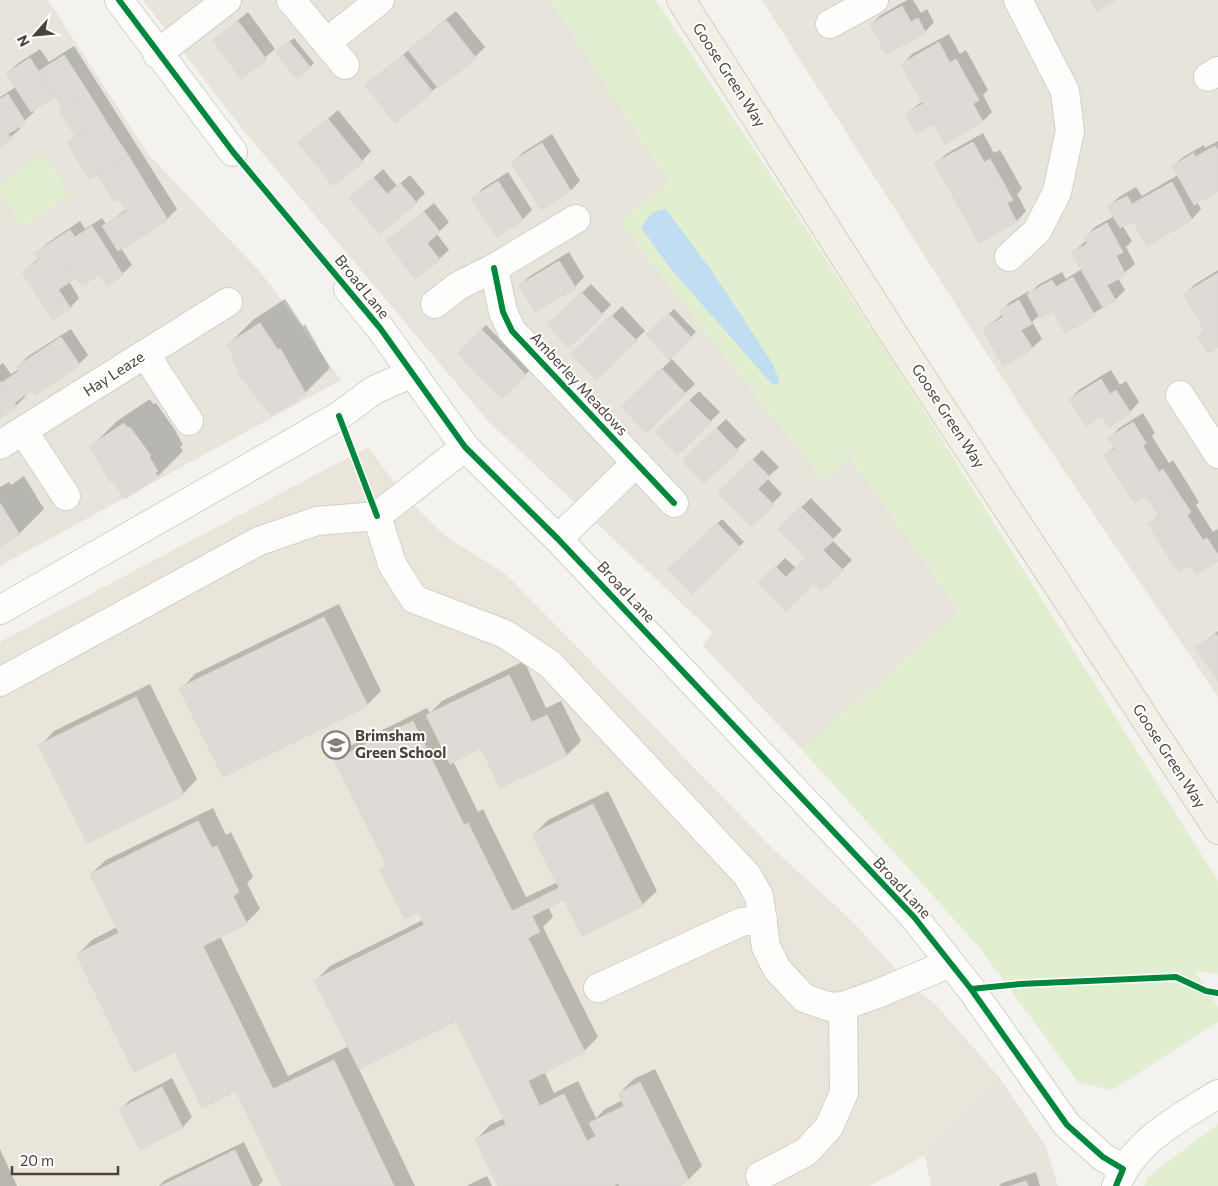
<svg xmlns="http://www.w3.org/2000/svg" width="1218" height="1186" font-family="Commissioner,sans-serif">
<rect width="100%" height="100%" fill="#f4f2ee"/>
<path fill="#e7e4dc" d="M0,0h48l100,154 114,120 79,106 -341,186z
M143,0h407l120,183 -51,39 205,260 25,-26 111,156 -158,138 -99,-104 9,-14 -224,-211 -245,-291z
M762,0h456v697l-194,-285z
M999,1077l47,70 12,39h-127l-6,-31z"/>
<path fill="#eae5da" d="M368,447l36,49 40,39 63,40 265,273 82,75 53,59 28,22 64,73 -74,78 -55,31h-870v-544z"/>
<path fill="#e1eecf" d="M550,0h106l238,363 324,518v93l-23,-3 23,36v15l-106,68 -34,-8 -99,-135 -177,-197 158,-138 -111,-156 -25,26 -205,-260 51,-39z
M44,154l27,41 -49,32 -22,-33v-11z
M1218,1124v62h-74l5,-10z"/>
<path fill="#c0ddf1" d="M666,209l47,64 60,91 7,19 -8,1 -102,-116 -29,-41 12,-15z"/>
<path fill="#0003" d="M907,0h6l8,13 6,-4 7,13 -9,10 -54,-8 10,-9z
M456,11l29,36 -10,10 -43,34 -66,-6z
M248,12l27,37 -33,28 -28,-37z
M949,34l11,20 6,-4 22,40 -5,5 9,17 -9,9 -48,1 -29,-8 17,-13 -20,-37 9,-10z
M294,38l20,25 -4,4 -29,-19z
M74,46l103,163 -10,10 -46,29 11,17 -10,9 -22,-1 -23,3 -8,5 10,17 -9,10 -47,-36 16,-14 -3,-5 10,-9 34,-23 5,8 17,-11 4,6 21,-15 -7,-12 -5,3 -17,-27 -30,-30 8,-8 -16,-24 4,-4 -8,-12 -23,15 1,2 -15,14 1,3 -20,17v-49l16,-10 -9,-14 10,-9 23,-15 9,13z
M338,110l33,41 -9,10 -62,-18z
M983,133l11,20 6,-3 11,19 11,20 -5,5 9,17 -9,10 -38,21 -43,-79 10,-9z
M552,134l28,47 -9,9 -30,18 -28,-45 9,-10z
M1218,141v49l-21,12 4,7 -9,10 -45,25 -14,-25 -11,6 10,16 -6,6 9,17 -17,14 7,12 -10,10 -50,31 -12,-21 -14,5 -7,7 10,17 -10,9 -48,-19 19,-15 -2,-3 9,-9 19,-11 1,2 8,-8 24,-13 4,7 16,-10 -9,-17 14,-12 -2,-3 10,-10 19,-11 -5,-10 10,-9 17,-10 6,9 36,-21 -5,-9 10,-9 21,-12 1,3z
M383,169l14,17 13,-11 15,18 -9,9 -65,-4z
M508,172l24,38 -9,9 -26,17 -24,-38 10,-10z
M434,203l15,19 -12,12 12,16 -10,9 -51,-18z
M569,252l15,25 -9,10 -55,-2 10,-9z
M1218,270v76l-19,-10 6,-7 -21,-34 10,-10z
M591,284l20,21 -42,41 -20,-21z
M285,299l18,27 2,-2 25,44 -25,25 -63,-19 -14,-29 25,-25z
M622,306l23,25 -49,47 -23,-24z
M674,309l22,23 -26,25 25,27 -49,47 -23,-24 48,-47 -24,-25z
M486,325l44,45 -28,27 -43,-44z
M71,329l17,26 -9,9 -55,30 2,2 -10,10 -16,10v-51l3,-2 8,11 8,-5 -1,-2 9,-10z
M1111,370l9,15 6,-4 13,21 -9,10 -28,2 -32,-15 10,-10z
M699,391l21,21 -43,42 -20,-22z
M150,399l3,5 3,-1 19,27 8,15 -3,2 3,4 -25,25 -33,22 -33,-52 25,-25z
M1143,413l12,20 -3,3 8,13 9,14 4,-3 26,42 -3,3 17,27 4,-3 1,2v29l-28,3 -40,-39 9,-9 -13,-21 -41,-39 10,-9 -5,-8 9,-10z
M726,419l20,21 -42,41 -21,-20z
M762,450l17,17 -12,11 15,16 -31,31 -31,-32z
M24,476l20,33 -25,25 -19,13v-60l9,-5 2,3z
M811,498l31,32 -10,10 20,20 -31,31 -8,-9 -53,1 25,-25 12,11 11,-11 -29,-29z
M722,519l22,23 -52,50 -22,-23z
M339,604l42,87 -14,14 -186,-16 14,-15z
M1218,631v49l-21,-32z
M524,661l22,47 15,-7 20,40 -14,14 -66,32 -19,-40 -29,14 25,51 5,-3 43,88 32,-15 -24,-48 14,-14 60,-29 49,100 -15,14 -78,-7 -16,8 5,11 -10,10 55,110 -14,14 -40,20 10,22 24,-12 18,37 9,-9 18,-9 -4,-7 15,-14 21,-10 47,97 -14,14 -12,6h-177l-23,-46 14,-15 15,-7 -49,-99 -98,48 57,119h-132l-47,-96 -60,-40 -98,-96 14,-14 25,-13 -26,-53 15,-14 107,-52 13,27 5,-3 22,45 -6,6 13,26 -14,14 -26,13 68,140 61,-30 -33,-66 14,-14 93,-46 -4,-9 -37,-41 6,-6 -52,-104 14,-14 77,-38 3,5 12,-12z
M150,684l47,95 -14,15 -143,-48 14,-15z
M172,1078l20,39 -9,10 -43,21 -20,-38 10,-10z
M244,1142l19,39 -5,5h-99l6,-6z
M0,1149l17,37h-17z
M1036,1172l4,14h-41l3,-3z
M487,1176l5,10h-26z"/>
<path fill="#dedbd6" stroke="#dcd9d4" d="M1090,0h27l-21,11z
M902,6l9,16 7,-4 8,15 -40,21 -16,-30z
M446,20l30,38 -18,15 -31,-38z
M238,21l29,39 -26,19 -28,-39z
M427,35l31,38 -20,15 -30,-38z
M289,41l22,27 -14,11 -22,-27z
M939,42l11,21 6,-4 11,20 -44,25 -22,-40z
M64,55l24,37 -25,16 -24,-37z
M403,55l30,37 -19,16 -30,-38z
M30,58l25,39 -24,15 -25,-39z
M384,70l30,38 -19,15 -30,-38z
M967,79l12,21 -6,4 10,18 -38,22 -11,-20 -18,10 -11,-20z
M88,92l16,26 -28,19 -17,-26z
M8,94l18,29 -18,11 -8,-13v-22z
M104,118l12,19 -38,24 -11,-19z
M328,119l17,21 -29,24 -18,-22z
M0,121l12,19 -12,7z
M116,137l12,18 -38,24 -12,-18z
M345,140l18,22 -30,24 -17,-22z
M973,142l11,20 6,-3 11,19 -44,25 -23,-40z
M542,143l29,48 -30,19 -30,-48z
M1215,146l3,5v40l-24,14 -22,-39 22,-13 1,4z
M128,155l17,28 -30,19 -18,-27z
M373,177l14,17 13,-11 17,20 -37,31 -31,-36z
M1001,178l12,22 -6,3 10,19 -38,21 -22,-40z
M498,181l25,39 -26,17 -26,-39z
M1172,182l20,38 -45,26 -14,-25 -13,7 -13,-22 20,-10 5,8z
M145,183l23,37 -25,16 -24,-37z
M127,211l16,25 -25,15 -16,-25z
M424,212l16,20 -13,11 13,17 -25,19 -29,-38z
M1107,223l16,29 -7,4 10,19 -19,10 9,16 -13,7 -32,-56 16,-8 -3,-8z
M92,226l31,49 -16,11 -32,-49z
M70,230l30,44 -18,12 -29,-45z
M53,241l23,37 -18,12 -24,-37z
M39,260l32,49 -18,11 -31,-48z
M559,261l17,27 -41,24 -16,-27z
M1218,273v74l-10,7 -11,-18 8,-5 -22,-37z
M1073,277l22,39 -30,17 -12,-21 -13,6 -13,-24 25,-14 4,7z
M581,292l22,23 -34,33 -22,-23z
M1019,300l13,24 -11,6 12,19 -30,17 -20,-37 20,-12 -4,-6z
M668,313l24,25 -23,22 -23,-25z
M611,315l26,26 -41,39 -25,-26z
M260,323l18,27 2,-2 26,46 -35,22 -32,-41 2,-1 -9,-14 3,-2 -9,-13z
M481,329l23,23 -25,24 -22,-23z
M61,337l19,28 -45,30 -19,-28z
M504,352l22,23 -24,24 -23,-23z
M661,368l25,26 -40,39 -25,-26z
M19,371l13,19 -18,13 -13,-20z
M1101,379l9,15 6,-4 15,23 -22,14 -7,-11 -16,10 -17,-27z
M0,381l17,26 -17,11z
M689,400l22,22 -34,34 -22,-24z
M1133,422l13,21 -3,3 8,13 -32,20 -15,-24 11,-7 -7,-10z
M124,423l4,5 2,-1 21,29 -2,1 9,14 -3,1 3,5 -33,22 -13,-19 -2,2 -20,-36z
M716,428l22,23 -34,32 -22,-22z
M752,459l18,18 -12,12 16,16 -23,22 -33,-34z
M1151,459l8,13 4,-3 14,22 -24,16 -8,-11 -10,7 -16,-24z
M1177,491l14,21 -4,3 8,13 -32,20 -15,-24 11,-7 -6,-10z
M0,503l20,32 -20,12z
M800,506l34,34 -11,10 20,20 -22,22 -8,-8 -27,27 -28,-28 17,-17 11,11 20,-19 -29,-29z
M717,523l23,24 -48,47 -24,-25z
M1195,528l8,12 4,-2 11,17v6l-22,14 -6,-10 -11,7 -16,-24z
M324,617l44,89 -145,71 -44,-89z
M1216,634l2,4v24l-9,6 -14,-20z
M1218,662v20l-9,-14z
M509,675l23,47 15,-7 20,41 -67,32 -19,-40 -31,16 -24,-49z
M136,697l48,98 -97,48 -49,-98z
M413,721l51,104 4,-2 44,88 47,-23 -27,-54 61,-30 50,102 -61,30 -18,-36 -32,16 8,16 -12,6 57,114 -57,29 12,25 24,-12 23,47 9,-5 -7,-13 35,-17 -6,-13 22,-11 49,99 -10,5h-59l-2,-3 -5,3h-115l-23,-47 31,-15 -50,-103 -97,48 -45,-89 110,-55 -5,-13 -14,7 -25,-49 7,-4 -53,-106z
M198,821l14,27 5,-2 22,46 -6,4 14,28 -44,22 70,143 61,-29 60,126h-112l-46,-95 -34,17 -27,-56 -41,20 -58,-118 43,-21 -29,-59z
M162,1087l21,41 -43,22 -21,-41z
M235,1150l17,36h-91z
M1026,1181l2,5h-18z"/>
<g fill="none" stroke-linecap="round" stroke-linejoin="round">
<g stroke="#d2d0cb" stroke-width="30">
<path id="minor" d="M119,0l114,152
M291,0l54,65
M830,24l44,-24
M327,42l53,-42
M157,54l70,-54
M1208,77l10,-6
M1009,257l28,-26 20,-39 13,-61 -5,-40 -47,-91
M494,268l9,44 9,19 162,172
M348,289l32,39 85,119 93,92 356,378 57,72 96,136 36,32 20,12
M435,304l23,-18 36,-18 82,-49
M145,354l44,67
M1180,395l38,59
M24,432l42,64
M0,445l228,-143
M377,516l15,48 22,35 91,35 45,30 197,211 12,21 7,51 11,22 27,29 26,9 13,-1 34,-12 73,-31
M558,539l78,-76
M0,610l339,-194 35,-26 39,-17
M0,682l259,-141 58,-20 60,-5 88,-69
M598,988l143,-66 22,-3
M760,1176l46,-24 23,-25 15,-34 -1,-87
M1116,1186c19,-46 62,-67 102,-92"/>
</g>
<g stroke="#d6cebb" stroke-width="30">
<path id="major" d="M681,0l224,352 313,478"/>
</g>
<use href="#minor" stroke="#fdfdfc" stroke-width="28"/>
<use href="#major" stroke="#f2efe6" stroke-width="28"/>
<g stroke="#fff" stroke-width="9">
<path id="cycleway" d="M119,0l114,152 147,176 85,119 93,92 356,378 57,72 96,136 36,32 20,12 -7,17
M494,268l9,44 9,19 162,172
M339,416l38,100
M971,989l49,-5 156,-7 30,14 12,2"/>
</g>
<use href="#cycleway" stroke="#00873e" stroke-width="6"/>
</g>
<defs>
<g id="school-ring" transform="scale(1.4375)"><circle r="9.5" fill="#fff" stroke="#868178" stroke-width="1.5"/><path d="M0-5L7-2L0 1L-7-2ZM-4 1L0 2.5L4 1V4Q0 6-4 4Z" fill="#868178"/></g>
</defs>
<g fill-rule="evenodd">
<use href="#school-ring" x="336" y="745"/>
</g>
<g text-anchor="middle" stroke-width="4" stroke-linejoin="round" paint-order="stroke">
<g font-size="15" fill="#4b4439" stroke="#fff">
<text transform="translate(729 75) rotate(57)" y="5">Goose Green Way</text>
<text transform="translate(362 287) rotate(51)" y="5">Broad Lane</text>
<text transform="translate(114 374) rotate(-33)" y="5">Hay Leaze</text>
<text transform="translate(579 384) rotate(47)" y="5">Amberley Meadows</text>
<text transform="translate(948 416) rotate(57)" y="5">Goose Green Way</text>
<text transform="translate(626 592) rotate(47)" y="5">Broad Lane</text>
<text transform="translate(1169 756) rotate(57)" y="5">Goose Green Way</text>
<text transform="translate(902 888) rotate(47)" y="5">Broad Lane</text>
</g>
<g font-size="15" font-weight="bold" fill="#4b4439" stroke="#fff" text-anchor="start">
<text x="355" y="741">Brimsham<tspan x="355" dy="17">Green School</tspan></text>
</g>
</g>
<g transform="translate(35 35) rotate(243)" stroke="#ffffff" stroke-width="4" paint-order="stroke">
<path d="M0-4L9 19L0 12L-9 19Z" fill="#4b4439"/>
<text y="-8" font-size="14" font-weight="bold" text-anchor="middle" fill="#4b4439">N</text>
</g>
<path d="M12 1166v8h106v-8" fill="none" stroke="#4b4439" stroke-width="2.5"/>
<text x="20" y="1166" font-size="15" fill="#4b4439" stroke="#ffffff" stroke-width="4" paint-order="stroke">20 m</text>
</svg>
